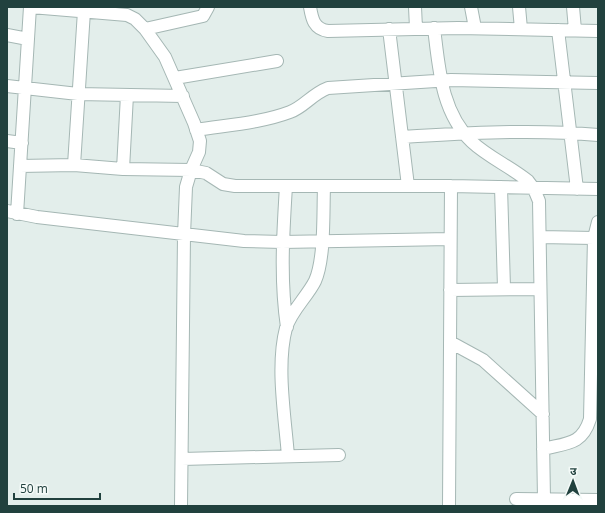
<svg xmlns="http://www.w3.org/2000/svg" width="605" height="513" font-family="'Open Sans','Noto Sans Devanagari',sans-serif">
<rect width="100%" height="100%" fill="#e3eeeb"/>
<g fill="none" stroke-linecap="round" stroke-linejoin="round">
<g stroke="#a5b7b4" stroke-width="14">
<path id="street" d="M31,7l96,8 8,4 10,10 20,28 29,66 6,18 -1,11 -8,18 -5,17 -2,48 -3,271
M310,7c2,12 4,22 18,24l130,-3 140,3
M415,7l1,21
M471,7l4,21
M519,7l2,22
M573,7l2,23
M434,28c5,40 7,84 38,114 16,15 39,25 56,39l6,8 5,12 5,298
M145,29l58,-13 5,-9
M389,29l19,157
M558,30l19,159
M7,35l21,4
M175,78l102,-17
M7,86l71,8 105,2
M196,130c31,-5 65,-7 94,-18 14,-5 22,-18 38,-24l123,-8 147,3
M402,137c64,-4 133,-8 196,-2
M7,141l15,2
M74,165l10,-154
M20,166l54,-1 49,4 68,1 15,3 17,11 12,2h216l147,3
M123,169l4,-74
M286,186c-3,48 -6,94 1,141
M501,187l3,101
M7,211l30,6 207,24 38,1 168,-3
M17,214l13,-207
M540,237l54,1
M450,290l90,-1
M450,342l33,18 60,54
M543,449c24,-6 39,-4 47,-30l4,-181 4,-16
M288,456c-3,-39 -12,-90 -2,-128 5,-17 21,-31 29,-47 10,-22 8,-69 9,-94
M182,459l157,-4
M516,499l82,1
M449,506l2,-320"/>
</g>
<use href="#street" stroke="#fff" stroke-width="12"/>
</g>
<rect width="605" height="513" fill="none" stroke="#21413e" stroke-width="16"/>
<g transform="translate(573 481) rotate(1)" stroke="#f4faf8" stroke-width="3" paint-order="stroke">
<path d="M0-3L7 15L0 10L-7 15Z" fill="#21413e"/>
<text y="-6" font-size="11" font-weight="bold" text-anchor="middle" fill="#21413e">उ</text>
</g>
<path d="M14 493v6h86v-6" fill="none" stroke="#21413e" stroke-width="2"/>
<text x="20" y="493" font-size="12" fill="#21413e" stroke="#f4faf8" stroke-width="3" paint-order="stroke">50 m</text>
</svg>
